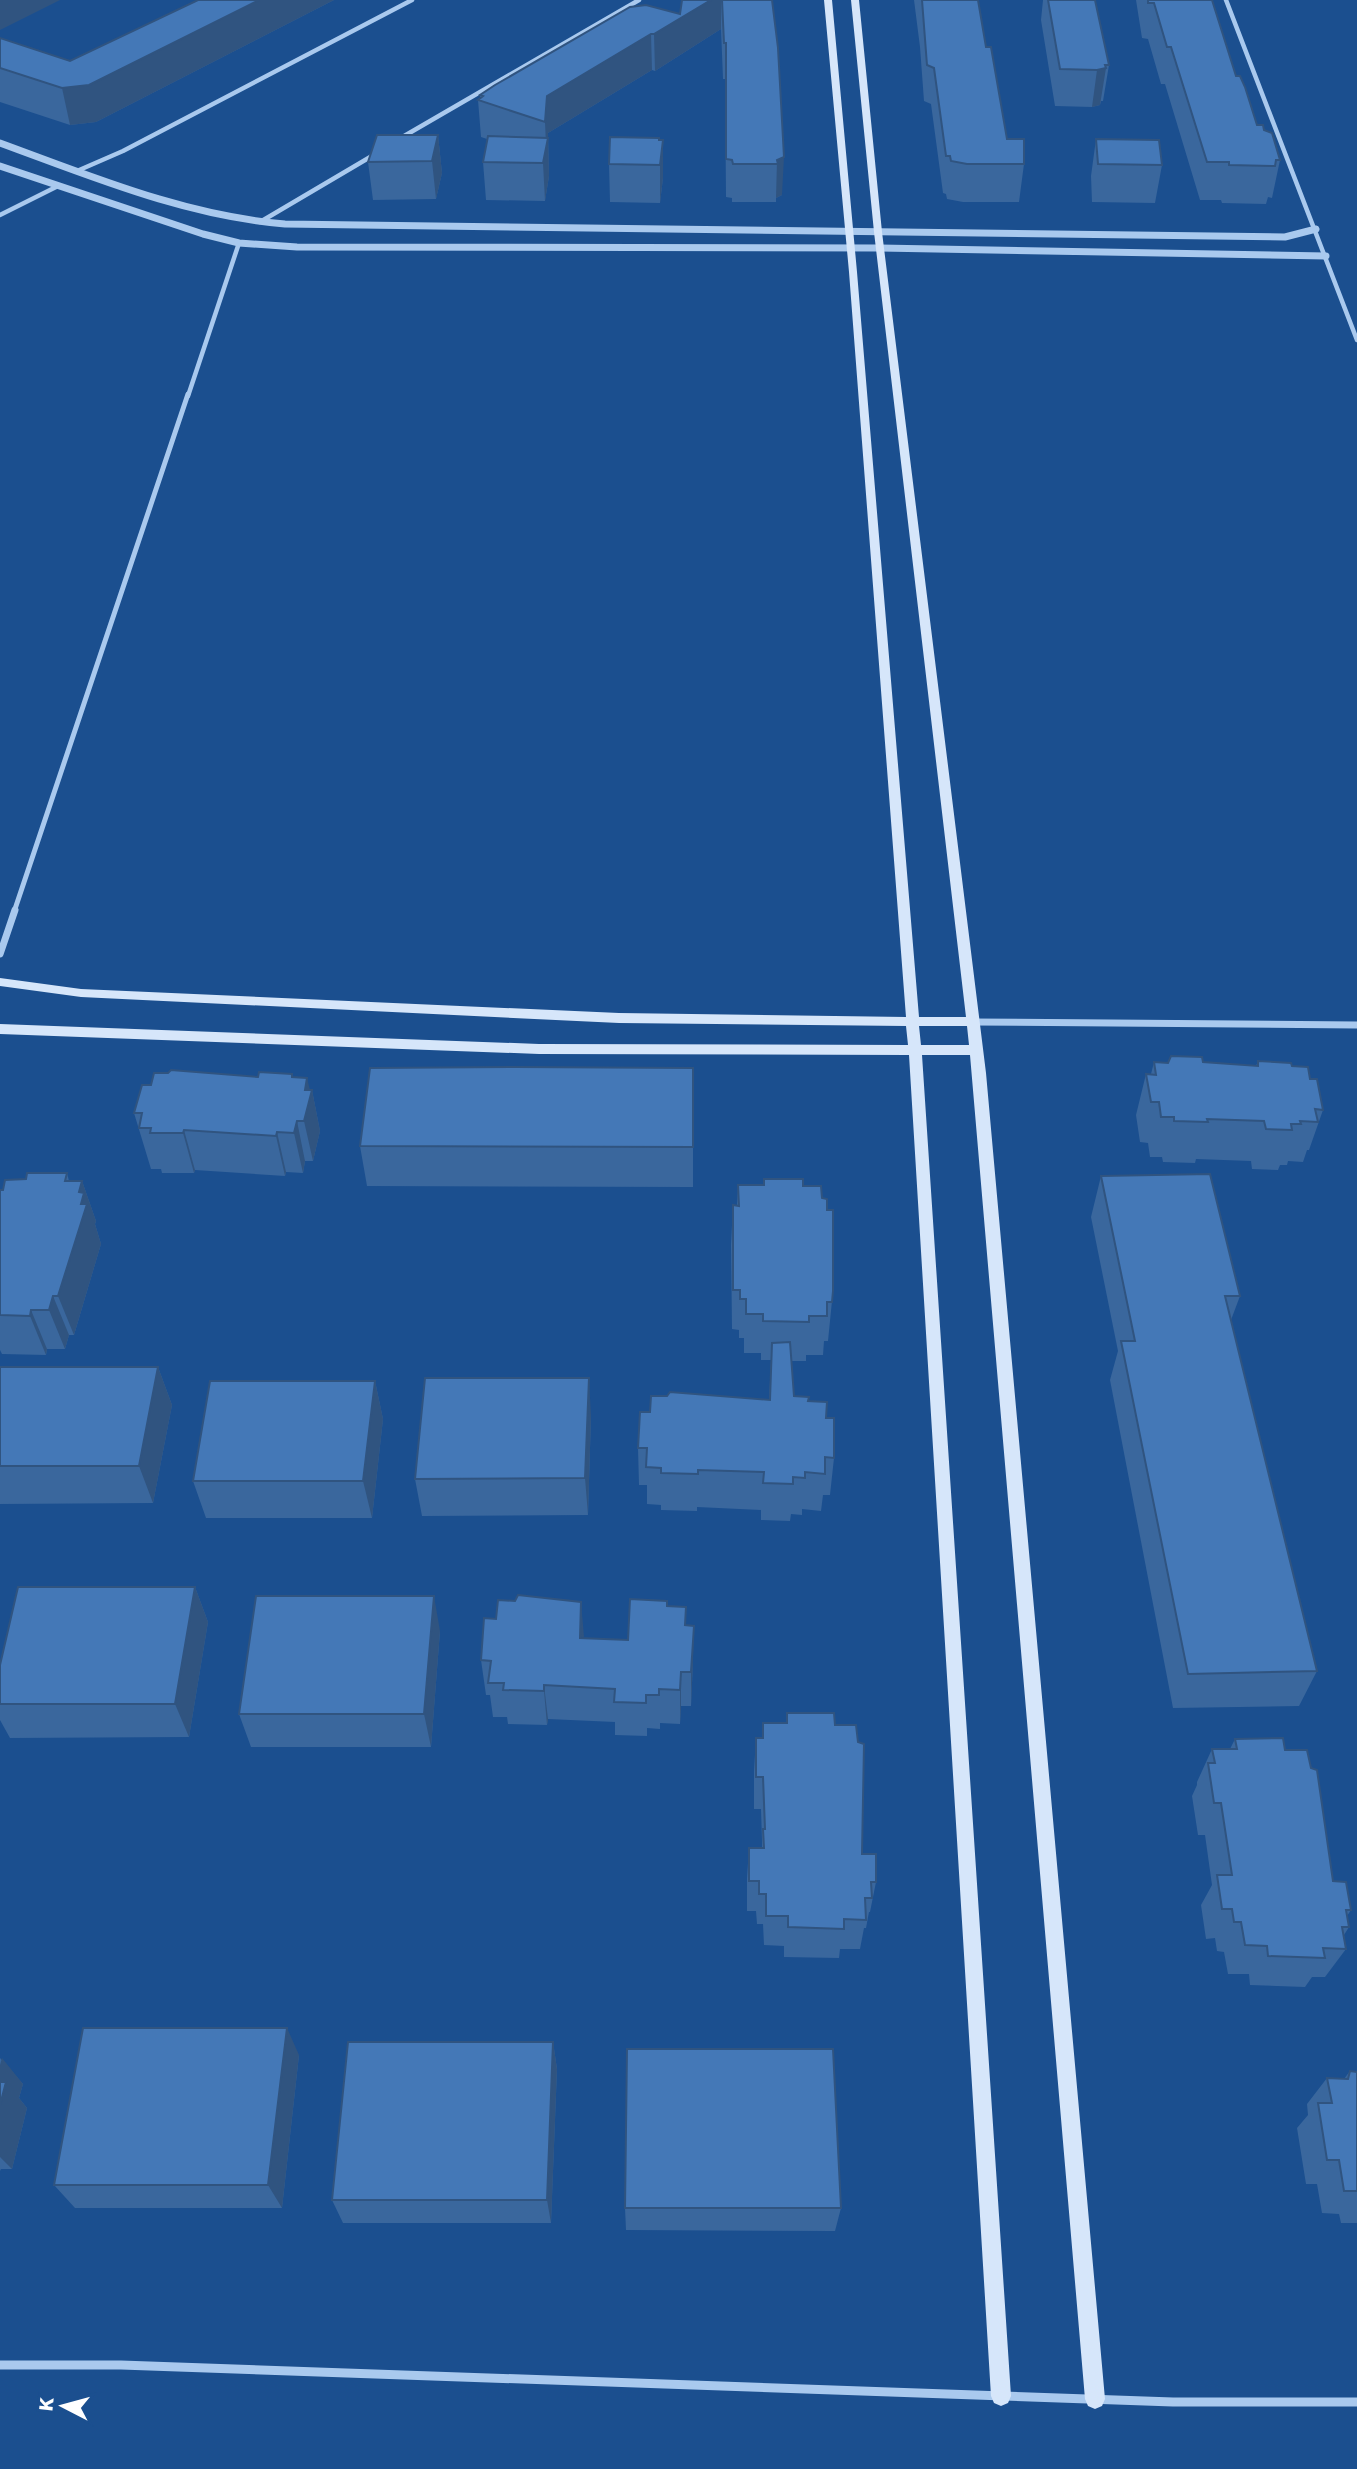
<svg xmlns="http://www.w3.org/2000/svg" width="1357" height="2469" font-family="'Golos Text',sans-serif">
<rect width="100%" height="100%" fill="#1b4f8f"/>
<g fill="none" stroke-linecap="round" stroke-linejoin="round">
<path stroke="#a9c9ee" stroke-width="4.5" d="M1226,0l131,340
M399,139l240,-139
M77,171l46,-20 289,-151
M0,215l58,-29
M260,222l117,-69
M188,396l51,-153"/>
<path stroke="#a9c9ee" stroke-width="5" d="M14,912l174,-518"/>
<path stroke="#a9c9ee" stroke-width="7" d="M0,954l15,-44
M973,1022l384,3"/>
<path stroke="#a9c9ee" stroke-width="9" d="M0,2365h121l1052,37h184"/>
<path stroke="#a9c9ee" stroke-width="7" d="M0,143c93,34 186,73 285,81l1000,13 31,-8
M0,166l203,68 36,9 58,4 583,1 446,8"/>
<path fill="#d6e6fa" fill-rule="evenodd" d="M824,0h8l25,272 62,745h47l-92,-785 -23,-232h8l23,232 104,841 119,1326 -3,7 -7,3 -7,-3 -3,-7 -115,-1344h-48l89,1341 -3,7 -7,3 -7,-3 -3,-7 -82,-1341 -370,-1 -539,-20v-10l539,20 369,1 -2,-19 -287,-3 -538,-26 -81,-11v-8l81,11 538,24 287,4 -57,-745zM919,1026h48l2,19h-48z"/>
</g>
<path fill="#3a679d" d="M198,0h136l-238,122 -26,3 -70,-23v-64l70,23z
M682,0h90l10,195 -6,3v4h-44v-4l-6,-1 -1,-118h-2l-2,-50 -66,42 -3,-1 -104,63 1,43 -4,25 -59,-1 -3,-38 4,-23 -6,-2 -3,-37 2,-2v-3l200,-81z
M914,0h64l8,47 21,92 17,25 -5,38h-56l-16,-3 -1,-5 -3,-1 -12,-89 -7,-3 -4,-54z
M1043,0h52l14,65 -6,36h-2l-1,4 -8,2 -37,-1 -14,-86z
M1136,0h76l24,76 21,49 7,5 16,30 -8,38 -4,-1 -2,7 -44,-1 -1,-3h-21l-35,-116h-4l-13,-45 -6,-1z
M438,135l4,38 -6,26 -63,1 -5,-38z
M659,138l4,40 -3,25 -50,-1 -1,-38z
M1096,139l66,26 -7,38 -63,-1 -1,-26z
M1258,1061l34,5 18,13 13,31 -14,40h-2l-4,12 -15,-1 -1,4h-7l-2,5 -26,-1 -1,-8 -55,-2 -1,4 -32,-1 -1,-5h-12l-2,-14 -8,-1 -4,-27 10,-41h5l3,-12h49l53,4z
M693,1068v119l-326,-1 -7,-40z
M292,1074l1,3 17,13h2l8,41 -7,30h-8l-2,12 -17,-1 -1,4 -90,-6 -1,3h-32l-1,-4h-10l-17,-56 17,-28z
M67,1173l2,8h13l14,40 -1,3 6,20 -27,91h-5l-4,14h-18l-1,6 -44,-1 -2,-4v-160h3l23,-11z
M1101,1176l139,120 -9,24 86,351 -18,35 -126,2 -63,-328 8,-29 -27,-134z
M738,1185l65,1 19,12 5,12 6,81 -5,50h-4l-1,14h-17v6h-15l3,35 14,5 18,17 8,40 -4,37h-7l-2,16 -19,-2v6l-11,-1 -1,7 -29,-1v-10l-64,-3v4l-36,-1v-5l-14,-1v-19h-8l-1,-37 12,-36 119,-12 2,-40h-10v-7h-17v-15h-5v-8l-7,-1 -1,-84 2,-40h4z
M0,1367h158l14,38 -19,98 -153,1z
M375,1381l8,38 -11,99h-166l-13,-37z
M591,1416l-3,99 -166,1 -7,-37z
M195,1587l13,35 -19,115 -179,1 -10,-18v-55z
M667,1601v5l19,19 7,36 -2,45h-10l-1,18 -20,-1v6l-13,-1v8l-32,-1v-13l-67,-3 -1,6 -39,-1 -1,-7h-14l-3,-22h-4l-5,-35 103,-22 44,2z
M440,1631l-9,116h-180l-12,-33z
M787,1713l48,12 27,129 14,28 -6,30h-1l-3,16h-2l-4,21h-20l-1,9 -55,-1v-11l-20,-1 -1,-21h-6l-1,-13h-9v-33l2,-30h13v-7l-1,-32h-7v-38l2,-33h6l1,-15h23z
M1235,1739l50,11 48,131 18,29 -4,6 2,11 -5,8 2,14 -21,28h-13l-7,10 -55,-2 -1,-11h-21l-4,-22 -7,-1 -2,-13 -9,1 -5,-34 11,-20 -7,-50h-7l-6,-39 5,-11v-3l15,-33h18z
M553,2042l4,27 -6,154h-208l-11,-23z
M299,2055l-17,153h-207l-21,-23z
M0,2058l23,26 -4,14 8,10 -15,61h-11l-1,2z
M1350,2071l7,1v151h-16l-2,-9 -17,-1 -5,-29h-11l-9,-56 11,-13 -1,-11 20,-26 17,1z
M625,2208h216l-6,23 -209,-1z"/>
<path fill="#305480" d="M0,0h60l-60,30z
M259,0h75l-238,122 -26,3 -8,-37z
M711,0h10v29l-66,42 -1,-37z
M651,34l1,36 -104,63 1,43 -4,25 -2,-38 3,-18 -1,-23 2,-26z
M1106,68l-6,37 -8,2 5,-37z
M438,135l4,38 -6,26 -4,-38z
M663,140v38l-3,25v-38z
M784,157l-2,38 -6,3 1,-38z
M307,1078l4,16 1,-4 8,41 -7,30 -9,-40 1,-31z
M297,1121l8,40 -2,12 -9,-40z
M184,1130l11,40 -1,3 -11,-40z
M277,1132l9,40 -1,4 -9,-40z
M82,1181l14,40 -1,3 6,20 -27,91 -16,-39 23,-92 -2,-12z
M53,1296l16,39 -4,14 -16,-39z
M31,1310l16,39 -1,6 -16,-39z
M158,1367l14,38 -19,98 -14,-37z
M589,1378l2,38 -3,99 -3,-37z
M375,1381l8,38 -11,99 -9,-37z
M195,1587l13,35 -19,115 -14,-33z
M434,1596l6,35 -9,116 -7,-33z
M581,1602l3,35 -4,1z
M694,1626l-1,35 -2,45v-34z
M681,1672v34l-1,18v-34z
M544,1685l4,34 -1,6 -3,-34z
M287,2028l12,27 -17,153 -14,-23z
M553,2042l4,27 -6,154 -4,-23z
M2,2058l21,26 -4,14 8,10 -15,61 -12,-12v-92z"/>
<path fill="#4478b7" stroke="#305480" stroke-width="2" d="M198,0h61l-170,85 -27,3 -62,-20v-30l70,23z
M682,0h29l-57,34h-3l-104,62 -2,26 -67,-22 5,-4 -3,-1 15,-10 135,-78 16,-2 34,9z
M722,0h50l6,48 6,109 -7,3 1,4h-45l-1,-4 -6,-1v-116h-2z
M922,0h56l8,47h5l16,92h17v25h-57l-16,-3 -1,-5h-4l-12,-88 -7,-3z
M1048,0h47l14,65h-4l1,3 -9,2 -37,-1z
M1148,0h64l24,76h4l5,11 12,38h6l1,5 8,3 8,27h-4l-1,6 -46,-1v-3h-22l-36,-115h-4l-13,-44h-6z
M377,135h61l-6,26 -64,1z
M488,136l60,2 -5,25 -60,-1z
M610,137l49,1v2h4l-3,25 -51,-1z
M1096,139l63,1 3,25 -64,-1z
M1171,1056l31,1 1,5 55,4v-5l33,2 1,3 16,1 2,12h7l6,31 -8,-1 3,13 -18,-1 1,3h-10l1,6 -26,-1 -2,-8 -57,-2 1,3 -34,-1v-4h-13l-2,-15h-8l-5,-28 10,1 -2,-13 14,1z
M515,1067l178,1v79l-333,-1 10,-78z
M171,1070l87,7 1,-5 33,2v3l15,1 -2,12h7l-8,31h-7l-3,12 -17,-1 -1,4 -92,-6 -1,3h-33l1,-5h-12l3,-15h-8l8,-28h9l3,-12h14z
M27,1173h40l-2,8h17l-3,11 5,1 -3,11h6l-29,92h-5l-4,14h-18l-1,6 -30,-1v-125h3l2,-10 21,-1z
M1210,1174l30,122h-15l92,375 -129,3 -67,-333h14l-34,-165z
M764,1179h39v7h18l1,12 5,1v11h6v81l-1,11h-5v14h-18v6l-46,-1v-7h-17v-15h-6v-9h-7v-85l6,1 -1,-21h26z
M790,1342l4,54 15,1 -1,4 19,1 -1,16h8v40l-9,-1v17l-20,-2v6l-12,-1v7l-30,-1 1,-11 -66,-2v4l-37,-1v-5l-15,-1 1,-19h-9l2,-36h10l1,-16h16l3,-4 100,8 2,-57z
M0,1367h158l-19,99h-139z
M425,1378h164l-4,100 -170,1z
M210,1381h165l-12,100h-170z
M18,1587h177l-20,117h-175v-39z
M518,1595l63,7 -1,36 48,2 2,-41 37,2v5l19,1 -1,18 9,1 -3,46h-10l-1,18 -21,-1v6h-13v8l-32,-1 1,-13 -71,-4v6l-41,-1 1,-7h-16l3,-22 -10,-1 3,-42 12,1 2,-19 17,1z
M256,1596h178l-10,118h-185z
M787,1713h47l1,12h21l2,17 6,2 -2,110h14v28h-5l1,16h-7l1,22 -22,-1v10l-56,-2v-11h-22v-22h-7v-13h-10v-33h15l-1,-19h2l-2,-52h-7v-39h7v-15h24z
M1283,1738l2,12h22l4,18 6,2 16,111 13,1 5,28h-5l3,17h-7l4,22 -23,-1 2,10 -57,-2 -1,-10 -22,-1 -4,-23h-7l-2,-13h-10l-5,-34h15l-11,-72h-7l-6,-40h7l-3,-14h25l-2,-10z
M83,2028h204l-19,157h-214z
M348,2042h205l-6,158h-215z
M627,2049h206l8,159h-216z
M1350,2071l7,1v119h-13l-5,-31h-12l-9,-57h14l-5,-25 21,1z
M0,2082h6l-6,23z"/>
<g transform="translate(63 2406) rotate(276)" stroke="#1b4f8f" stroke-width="5" paint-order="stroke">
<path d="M0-5L12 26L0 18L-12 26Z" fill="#ffffff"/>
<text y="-10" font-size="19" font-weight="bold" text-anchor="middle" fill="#ffffff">K</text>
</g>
</svg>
